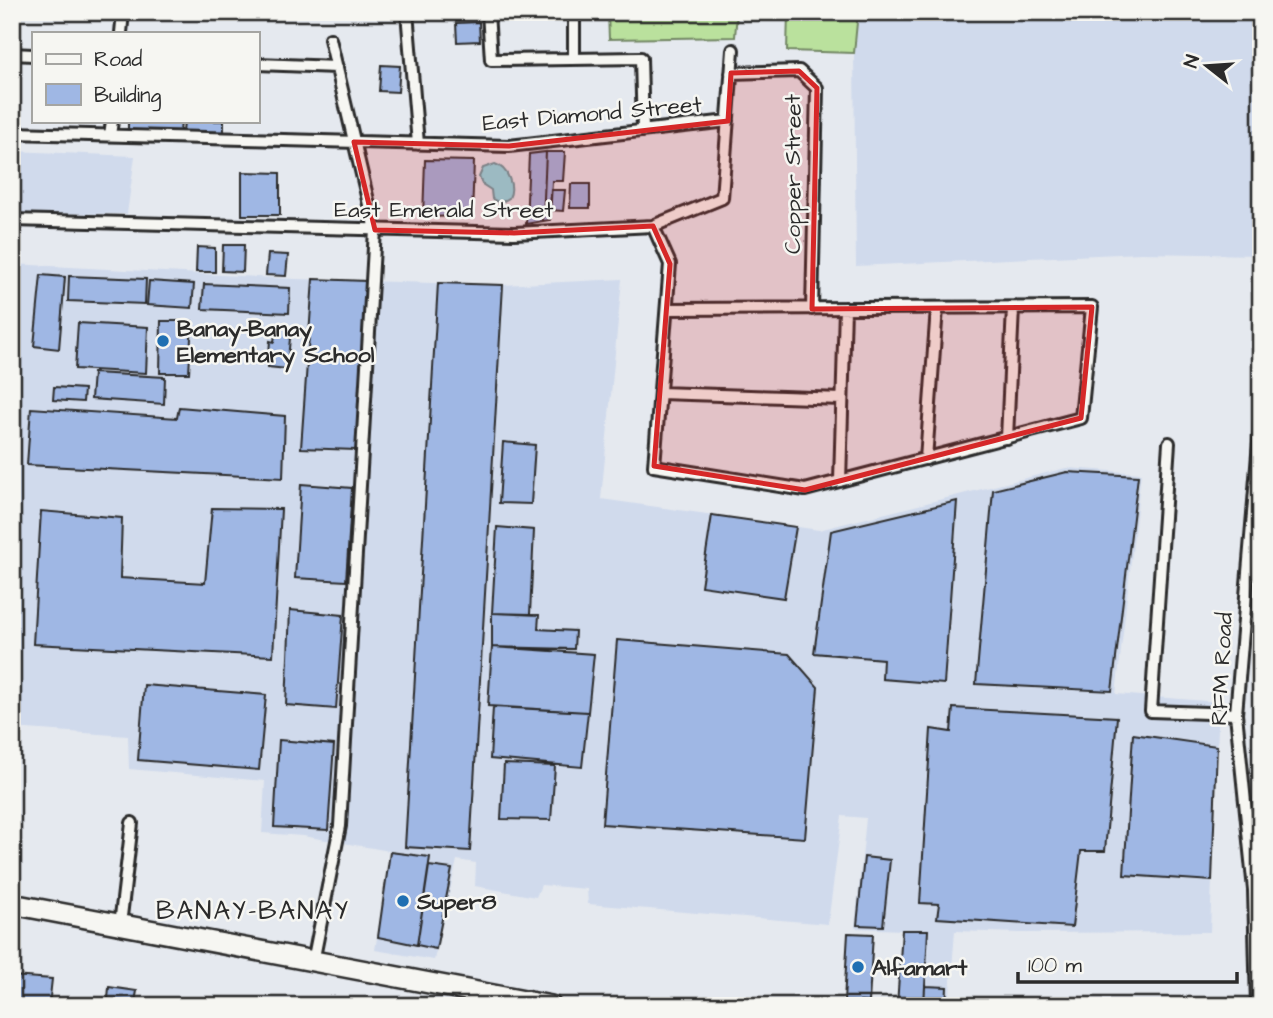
<svg xmlns="http://www.w3.org/2000/svg" width="1273" height="1018" font-family="'Architects Daughter',sans-serif">
<rect width="100%" height="100%" fill="#e5e9ef"/>
<filter id="ink" filterUnits="userSpaceOnUse"><feTurbulence type="fractalNoise" baseFrequency=".0143" numOctaves="2"/><feDisplacementMap in="SourceGraphic" scale="14" xChannelSelector="R" yChannelSelector="G"/><feConvolveMatrix kernelMatrix="1 2 1 2 8 2 1 2 1" color-interpolation-filters="sRGB"/></filter>
<g filter="url(#ink)">
<path fill="#d0daec" d="M858,12h403v243l-120,-2 -285,13 -2,-213z
M12,151l123,5 -8,58 -115,-1z
M12,264l283,15 208,6 119,-6 -21,220 218,31 247,-62 75,5 -25,221 103,8 -9,230 -190,1 -65,-2 -6,75h-52l5,-76 -47,-2 11,-110 -24,-2 -14,108 -240,-20 -1,-15 -46,-4 -5,12 -61,-11 1,-23 -19,-3 -23,100 -59,-10 16,-96 22,1 -110,-19 -41,-3 3,-52 -136,-12 -1,-33 -116,-8z"/>
<path fill="#bae19d" stroke="#728664" stroke-width="2" d="M608,12h129l-2,25 -126,2z
M788,12h70l-4,41 -67,-2z"/>
<path fill="#8edfe9" stroke="#66979d" stroke-width="2" d="M495,164c13,4 20,23 14,34l-9,5 -8,-4 -1,-9 -9,-6 -3,-7 4,-9z"/>
<path fill="#9fb7e4" stroke="#2b2b2b" stroke-width="2" d="M479,22l1,19 -23,1 -1,-19z
M381,65l19,1 -2,26 -19,-1z
M128,121h53l-1,11 -52,-2z
M184,121h40v13l-41,-2z
M546,152l-3,69 -17,3 3,-70z
M546,152h19l-2,29h-11l-2,39 -7,1z
M425,160l49,1 -2,55 -49,1z
M242,172l38,1v42h-38z
M571,184h19v24h-20z
M551,190h14l-2,21 -13,-1z
M223,245h21l-1,27 -21,-1z
M197,247l18,1v24h-19z
M268,254l20,1 -2,21 -20,-1z
M41,275l24,2 -6,72 -25,-3z
M69,276l77,3 -1,25 -77,-3z
M313,279l54,2 -11,169 -55,-2z
M149,281l45,3 -2,24 -45,-3z
M438,283l65,2 -33,566 -65,-4z
M204,284l86,4 -1,25 -87,-4z
M161,321h31l-3,52h-29z
M78,323l70,4 -2,46 -71,-4z
M276,327l15,1 -4,41 -19,-2 2,-26 4,1z
M93,373l72,4 -1,27 -73,-5z
M54,387l30,2 -1,13 -30,-2z
M179,407l106,9 -2,62 -256,-13 4,-57 146,10z
M503,442l32,3 -4,59 -32,-1z
M1067,472l71,4 -26,215 -136,-7 17,-194z
M301,484l51,4 -6,93 -51,-3z
M957,501l-13,183 -62,-5 1,-20 -69,-6 17,-122z
M212,508l69,1 -8,147 -240,-12 8,-133 81,7 -2,60 85,5z
M712,515l84,12 -12,71 -83,-12z
M497,527l37,3 -4,84 -38,-1z
M290,610l53,5 -7,94 -50,-4z
M492,613l47,2 -1,14 37,2 -1,18 -82,-2z
M617,640l172,14 29,33 -13,151 -203,-14z
M492,647l102,7 -6,58 -100,-6z
M144,685l122,10 -7,75 -121,-10z
M493,707l95,5 -6,55 -92,-8z
M953,708l164,9 -12,134h-24l-9,76 -135,-9 2,-14 -19,-1 11,-174 20,3z
M1133,734l84,12 -5,135 -88,-6z
M279,740l55,5 -6,85 -54,-3z
M504,764l51,2 -4,54 -50,-1z
M390,852l40,5 -13,88 -39,-8z
M864,857l26,3 -7,66 -26,-1z
M429,866l23,3 -16,80 -19,-4z
M902,930h26l-4,76h-27z
M848,933l25,1 -4,68 -25,-1z
M12,976l40,3 -3,27h-37z
M925,986l22,1 -1,19h-22z
M109,987l28,4 -2,11 -27,-3z
M108,999l27,3 -1,4h-27z"/>
<g fill="none" stroke-linecap="round" stroke-linejoin="round">
<g stroke="#2b2b2b" stroke-width="16">
<path id="minor" d="M407,12l11,132
M488,12l3,48 150,-2 2,73
M574,12v47
M121,33l2,-21
M12,54l21,1
M257,64l80,3
M731,73l68,-2 18,17 -5,221
M12,133l497,13 219,-25
M110,135l2,-14
M12,220l502,13 139,-7 69,-28 11,-148
M653,226l17,38 -16,202 151,24 276,-72 11,-111 -425,2
M660,393l182,6
M1007,438l6,-130
M1169,443l-18,268 85,3
M926,459l11,-151
M840,481l5,-173
M120,925l12,-102
M313,962l27,-136 35,-596 -45,-191
M1257,1006l-3,-116 -18,-176 25,-295"/>
</g>
<g stroke="#2b2b2b" stroke-width="24">
<path id="trunk" d="M12,904l539,102"/>
</g>
<use href="#minor" stroke="#f6f6f2" stroke-width="10"/>
<use href="#trunk" stroke="#f6f6f2" stroke-width="19"/>
</g>
</g>
<path fill="#d62828" fill-opacity="0.2" stroke="#d62828" stroke-width="5" stroke-linejoin="round" d="M799,71l18,17 -5,221 280,-2 -11,111 -276,72 -151,-24 16,-202 -17,-38 -139,7 -139,-3 -21,-88 155,4 219,-25 3,-48z"/>
<g fill="#1f6fb2" stroke="#f6f6f2" stroke-width="2.5">
<circle cx="163" cy="341" r="7"/>
<circle cx="403" cy="901" r="7"/>
<circle cx="858" cy="967" r="7"/>
</g>
<g text-anchor="middle" stroke-width="5" stroke-linejoin="round" paint-order="stroke">
<g font-size="23" fill="#2b2b2b" stroke="#f6f6f2">
<text transform="translate(592 113) rotate(-5)" y="8">East Diamond Street</text>
<text transform="translate(792 174) rotate(-90)" y="8">Copper Street</text>
<text x="444" y="217">East Emerald Street</text>
<text transform="translate(1221 669) rotate(-87)" y="8">RFM Road</text>
</g>
<g font-size="23" font-weight="bold" fill="#2b2b2b" stroke="#f6f6f2" text-anchor="start">
<text x="177" y="336">Banay-Banay<tspan x="177" dy="26">Elementary School</tspan></text>
<text x="417" y="909">Super8</text>
<text x="872" y="975">Alfamart</text>
</g>
<g font-size="26" letter-spacing="2" fill="#2b2b2b" stroke="#f6f6f2">
<text x="253" y="919">BANAY-BANAY</text>
</g>
</g>
<rect width="1273" height="1018" fill="none" stroke="#f6f6f2" stroke-width="42"/>
<rect x="21" y="21" width="1231" height="976" fill="none" stroke="#2b2b2b" stroke-width="2.5" filter="url(#ink)"/>
<rect x="32" y="32" width="228" height="91" fill="#f6f6f2" stroke="#a5a5a2" stroke-width="2"/>
<rect x="46" y="54" width="35" height="10" fill="#f6f6f2" stroke="#a5a5a2" stroke-width="2"/>
<text x="94" y="66" font-size="21" fill="#2b2b2b">Road</text>
<rect x="46" y="84" width="35" height="21" fill="#9fb7e4" stroke="#a5a5a2" stroke-width="2"/>
<text x="94" y="102" font-size="21" fill="#2b2b2b">Building</text>
<g transform="translate(1207 66) rotate(287)" stroke="#f6f6f2" stroke-width="5" paint-order="stroke">
<path d="M0-5L12 26L0 18L-12 26Z" fill="#2b2b2b"/>
<text y="-10" font-size="19" font-weight="bold" text-anchor="middle" fill="#2b2b2b">N</text>
</g>
<path d="M1018 972v10h219v-10" fill="none" stroke="#2b2b2b" stroke-width="3.5"/>
<text x="1028" y="972" font-size="21" fill="#2b2b2b" stroke="#f6f6f2" stroke-width="5" paint-order="stroke">100 m</text>
</svg>
